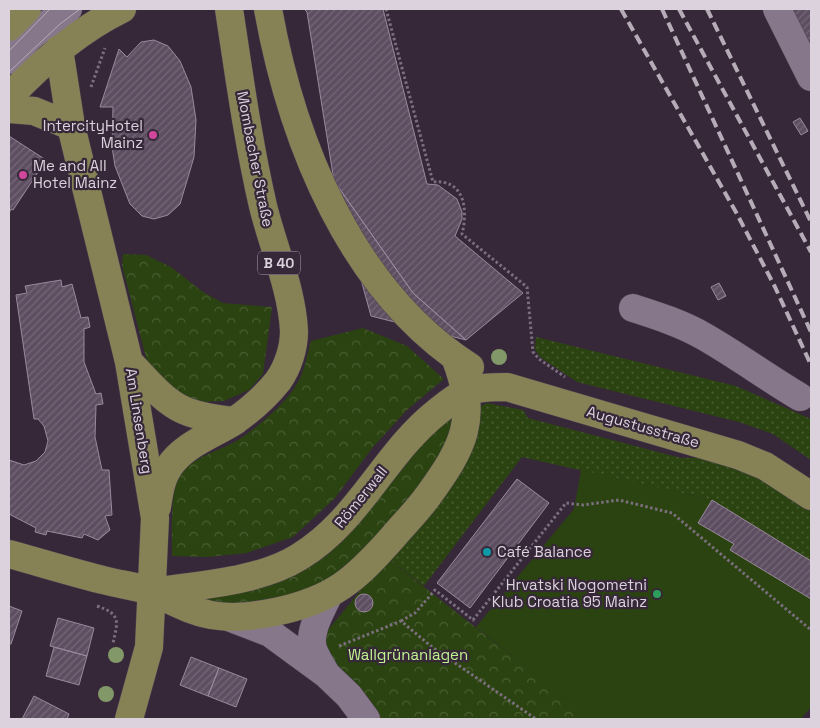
<svg xmlns="http://www.w3.org/2000/svg" width="820" height="728" font-family="'Space Grotesk',sans-serif">
<defs>
<pattern id="grass-dots" width="8" height="8" patternUnits="userSpaceOnUse" patternTransform="scale(1.25)"><rect width="8" height="8" fill="#2b4310"/><path d="M2 2h.1M6 6h.1" fill="none" stroke="#495d32" stroke-width="1.8" stroke-linecap="round"/></pattern>
<pattern id="forest-crowns" width="20" height="18" patternUnits="userSpaceOnUse" patternTransform="scale(1.25)"><rect width="20" height="18" fill="#2b4310"/><path d="M2 6a3 3 0 1 1 6 0M12 15a3 3 0 1 1 6 0" fill="none" stroke="#495d32"/></pattern>
<pattern id="building-hatch" width="6" height="6" patternUnits="userSpaceOnUse" patternTransform="scale(1.25)"><rect width="6" height="6" fill="#5e4e61"/><path d="M-1 1l2-2M0 6l6-6M5 7l2-2" fill="none" stroke="#746777"/></pattern>
</defs>
<rect width="100%" height="100%" fill="#362839"/>
<path fill="url(#grass-dots)" d="M536,337l200,49 75,33v41l-38,-26 -34,-12 -162,-40 -37,-25 -5,-8z
M487,403l36,7 5,8 153,40c49,-3 92,27 130,53v50l-99,-61 -190,-43 -98,129 -37,-28 87,-122 7,-30z"/>
<path fill="url(#forest-crowns)" d="M123,254l23,1 25,12 32,25 20,11 49,4 -9,67 -14,16 -25,11 -28,1 -45,-25 -29,-112z
M363,328l44,18 37,33 -37,31 -34,37 -38,51 -42,39 -46,16 -40,4 -35,-1c0,-18 -2,-60 6,-76 14,-26 41,-27 63,-42 18,-12 47,-37 57,-56 7,-12 9,-28 13,-41z
M458,414l-25,56 -84,98 -36,23 -92,19 -43,-16 72,-5 184,-160z
M387,558l206,161h-214l-58,-75 2,-8z"/>
<path fill="#2b4310" d="M581,470l131,30 99,61v146l-10,12h-209l-116,-92 98,-118z"/>
<path fill="url(#building-hatch)" stroke="#9a899d" d="M304,9h79l44,175 11,1 19,14 5,13v7l-7,17 68,57 -57,47 -53,-47 -79,-112 -27,-169z
M781,9h30v56z
M154,40l14,6 12,15 11,26 5,33 -2,37 -14,47 -12,11 -14,4 -12,-3 -12,-12 -15,-38 -3,-19 1,-40h-13l19,-58 8,8 14,-15z
M800,118l8,13 -7,4 -8,-13z
M9,136l37,24 -33,50 -2,-1 -2,4z
M334,181l79,112 53,47 -95,-24z
M61,280l1,7 10,-3 9,34 7,-1 2,10 -6,2v33l12,32 5,-1 2,11 -7,1 -1,32 7,33h7l3,45 -7,1 5,14 -12,10 -14,-6 -2,4 -35,-7 -1,4 -11,-3 1,-4 -27,-14v-54l15,5 12,-4 9,-9 3,-11 -4,-15 -6,-7h-4l-18,-124 11,-2 -2,-7z
M719,283l7,13 -8,4 -7,-13z
M517,479l32,24 -79,105 -33,-25z
M712,500l99,61v38l-81,-49 4,-6 -36,-21z
M355 603a9 9 0 1 1 18 0a9 9 0 1 1-18 0Z
M9,606l13,5 -11,33h-2z
M58,618l36,10 -7,28 -37,-10z
M54,647l33,9 -8,29 -33,-9z
M191,657l28,11 -11,28 -28,-11z
M219,668l28,11 -11,28 -28,-11z
M34,696l35,18 -2,5h-45z"/>
<g fill="none" stroke-linecap="round" stroke-linejoin="round">
<g stroke="#4e4351" stroke-width="29">
<path id="minor" d="M777,9l34,68
M9,60l21,-23 38,-28
M633,308c25,8 50,16 72,29 33,19 63,41 95,60
M231,618l39,15 56,41 23,22 17,23
M326,674c-4,-8 -10,-16 -13,-25 -5,-17 8,-38 15,-53"/>
</g>
<g stroke="#4e4351" stroke-width="29">
<path id="major" d="M268,9c24,133 83,282 202,358
M9,27l18,-18
M59,49l12,77 58,236 26,156 -6,129 -20,72
M9,97c33,-35 70,-67 113,-88
M9,109l25,2 37,15
M129,362c40,42 45,53 106,59
M157,507c2,-14 4,-28 12,-40 14,-22 43,-32 64,-45 16,-11 33,-26 45,-41 10,-14 16,-33 16,-50 -2,-42 -21,-84 -31,-125 -15,-65 -24,-131 -34,-197
M9,554c33,9 65,19 98,27 15,4 31,5 45,11 20,8 37,19 59,23 22,4 43,1 64,-3 58,-12 80,-32 118,-75 12,-14 24,-26 35,-41 36,-50 51,-77 27,-139
M152,592c46,-7 107,-10 147,-35 60,-36 85,-103 138,-145 9,-7 18,-15 29,-20 12,-5 27,-5 41,-5l231,68 27,11 46,30"/>
</g>
<path stroke="#7b6f7e" stroke-width="3" stroke-dasharray="2.5 2.5" stroke-linecap="butt" d="M386,9l47,173c32,-3 35,28 29,52l65,53 6,65 6,7 26,18
M91,87l14,-39
M97,606c24,8 21,15 16,37
M401,621l14,-8 20,-23 38,30 93,-117 17,2 36,-5 53,13 139,117
M339,646l62,-25 31,26 104,72"/>
<use href="#minor" stroke="#87778b" stroke-width="28"/>
<use href="#major" stroke="#878256" stroke-width="28"/>
<path stroke="#b6acb8" stroke-width="1" d="M9,51l41,-42
M9,72l51,-48 20,-15"/>
<path stroke="#b6acb8" stroke-width="4" stroke-dasharray="10 5" stroke-linecap="butt" d="M621,9l116,205 38,73 36,78
M662,9l149,323
M679,9l132,243
M707,9l104,213"/>
</g>
<g fill="#829868">
<circle cx="499" cy="357" r="8"/>
<circle cx="116" cy="655" r="8"/>
<circle cx="106" cy="694" r="8"/>
</g>
<g fill="#d1479c" stroke="#362839" stroke-width="2">
<circle cx="153" cy="135" r="5"/>
<circle cx="23" cy="175" r="5"/>
</g>
<circle fill="#0f9aa8" stroke="#362839" stroke-width="2" cx="487" cy="552" r="5"/>
<circle fill="#2e9e5b" stroke="#362839" stroke-width="2" cx="657" cy="594" r="5"/>
<g text-anchor="middle" stroke-width="4.5" stroke-linejoin="round" paint-order="stroke">
<rect fill="#362839" stroke="#aa9fac" stroke-width="1" x="258" y="251.5" width="42" height="23" rx="4"/>
<g font-size="14" font-weight="bold" fill="#dbd2dd">
<text x="279" y="268">B 40</text>
</g>
<g font-size="15" fill="#dbd2dd" stroke="#362839" text-anchor="end">
<text x="143" y="131">IntercityHotel<tspan x="143" dy="17">Mainz</tspan></text>
<text x="33" y="171" text-anchor="start">Me and All<tspan x="33" dy="17">Hotel Mainz</tspan></text>
<text x="497" y="557" text-anchor="start">Café Balance</text>
<text x="647" y="590">Hrvatski Nogometni<tspan x="647" dy="17">Klub Croatia 95 Mainz</tspan></text>
</g>
<g font-size="15" fill="#dbd2dd" stroke="#362839">
<text transform="translate(255 159) rotate(79)" y="5">Mombacher Straße</text>
<text transform="translate(139 421) rotate(81)" y="5">Am Linsenberg</text>
<text transform="translate(643 427) rotate(16)" y="5">Augustusstraße</text>
<text transform="translate(361 497) rotate(-51)" y="5">Römerwall</text>
</g>
<g font-size="15" fill="#c0f38f" stroke="#362839">
<text x="408" y="660">Wallgrünanlagen</text>
</g>
</g>
<rect width="820" height="728" fill="none" stroke="#dbd2dd" stroke-width="20"/>
</svg>
